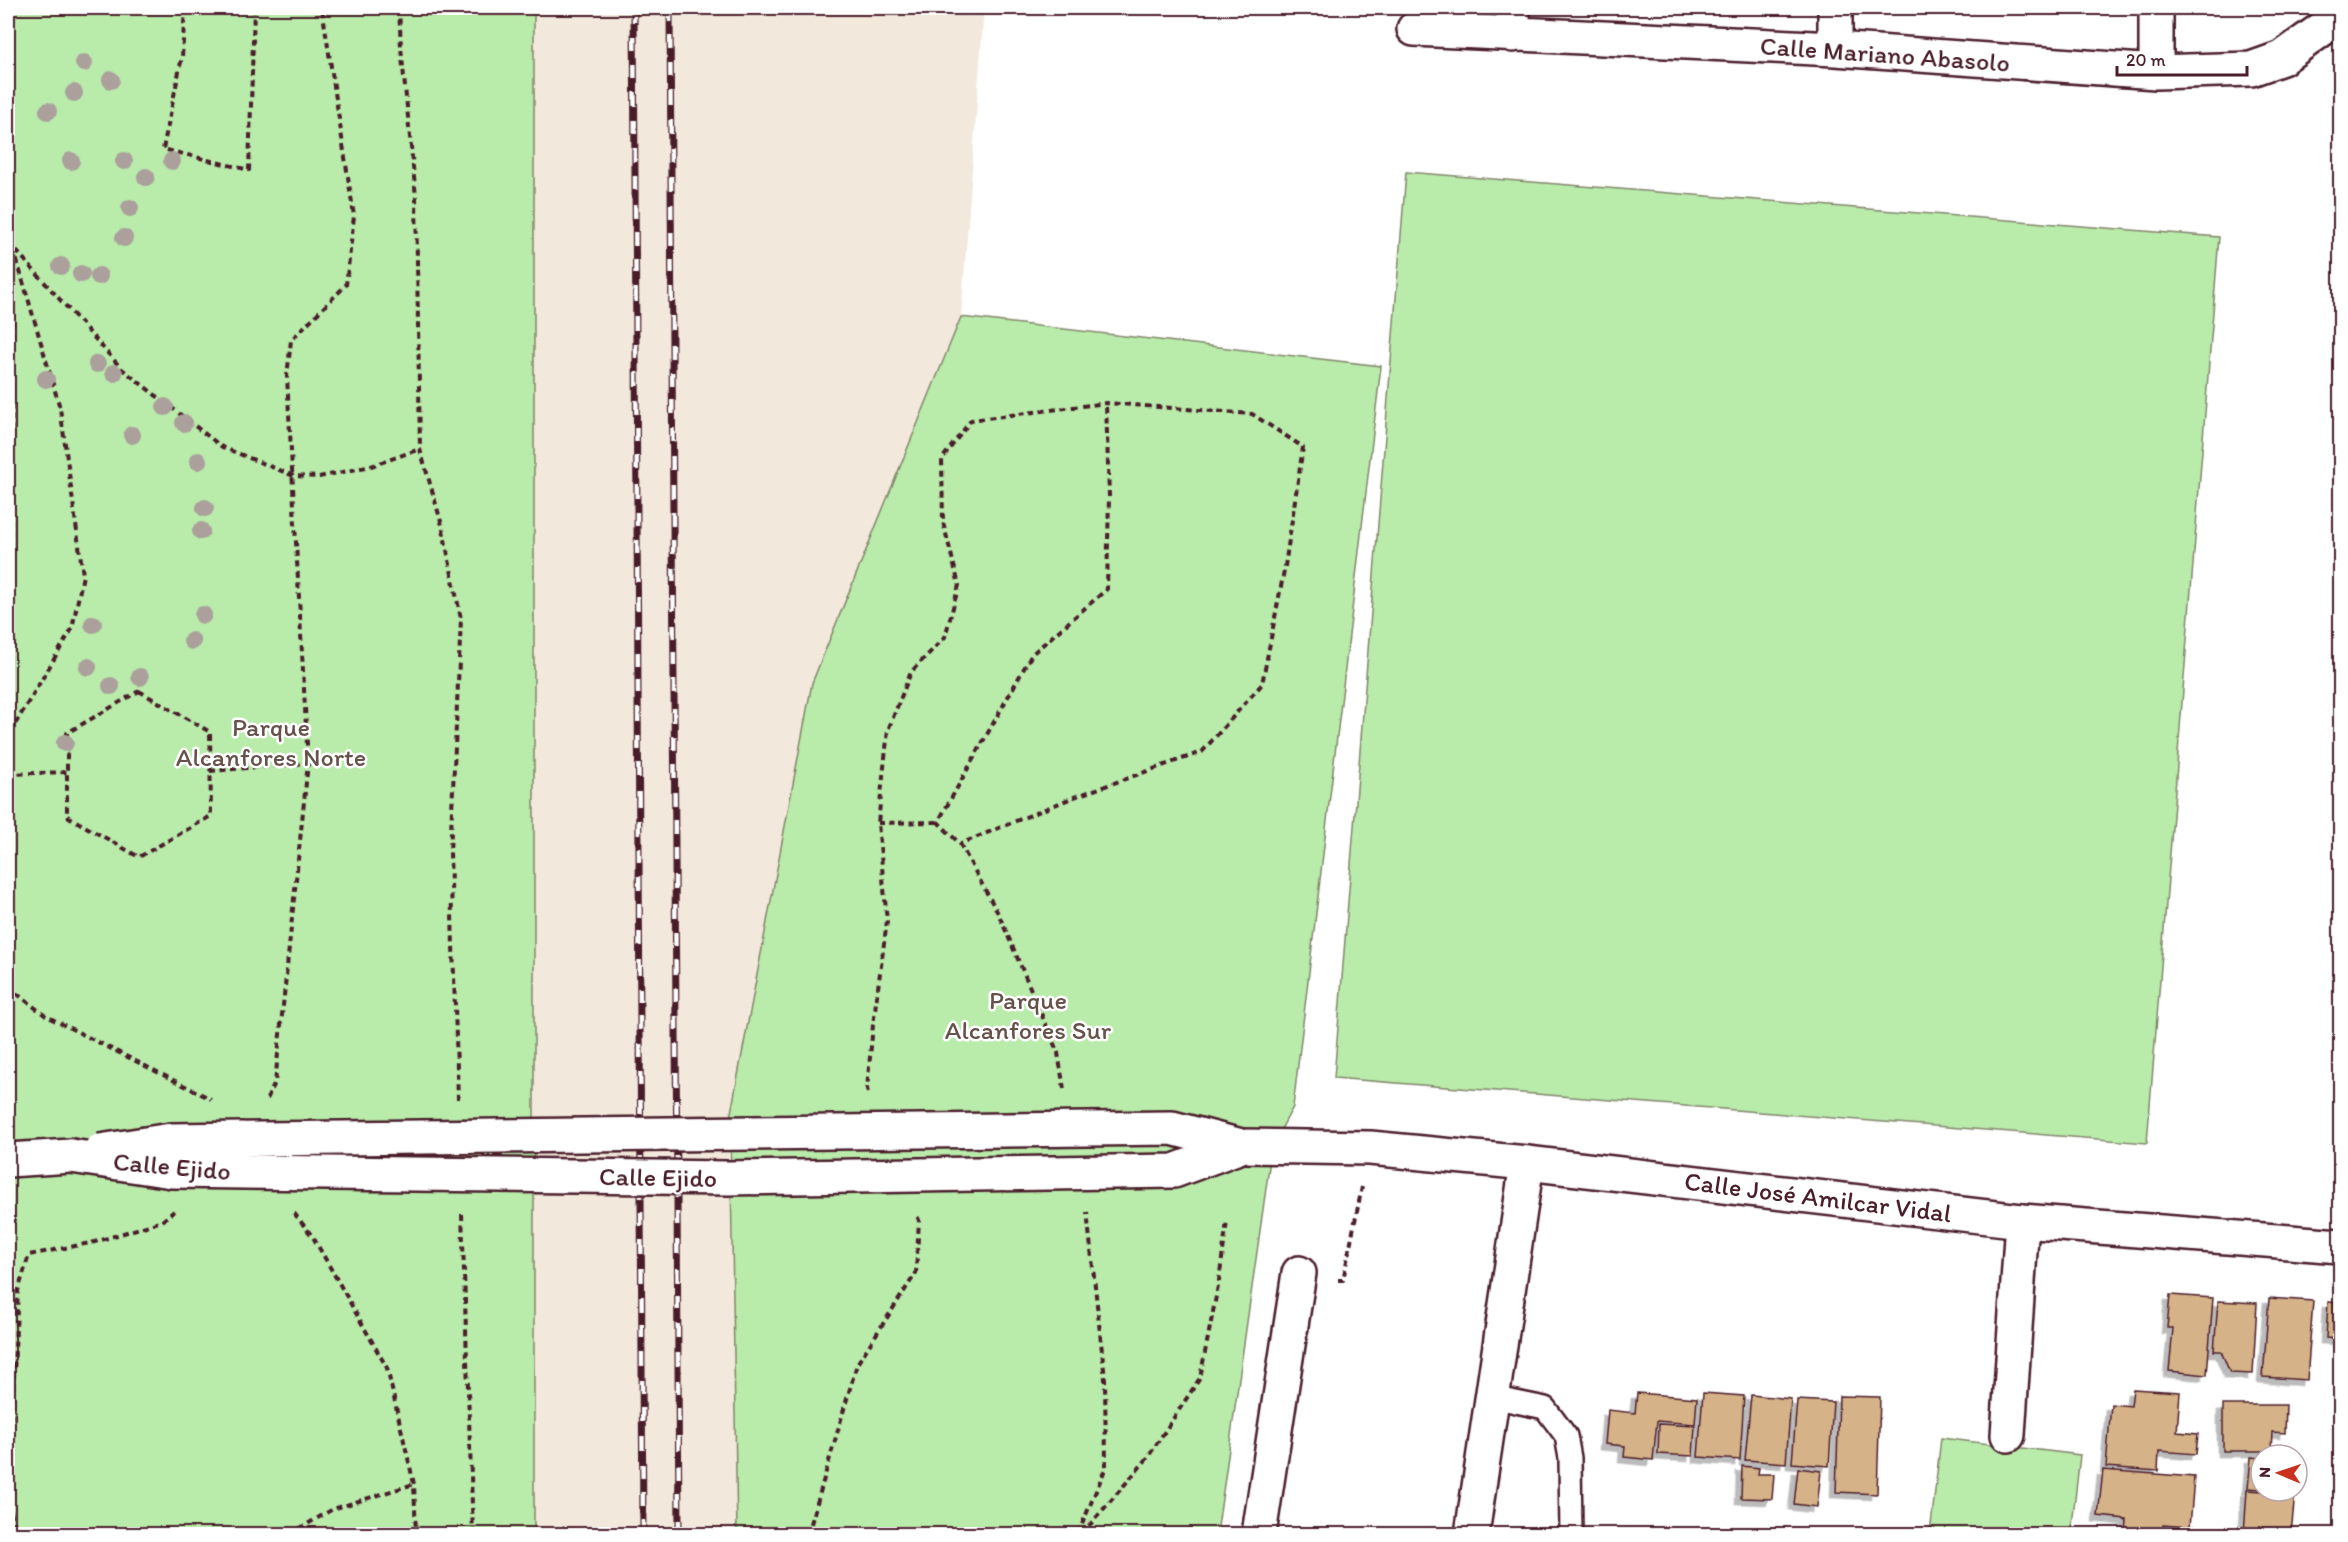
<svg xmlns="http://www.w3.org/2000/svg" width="2348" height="1542" font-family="Itim,sans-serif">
<defs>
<filter id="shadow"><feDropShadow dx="-5.5" dy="5.5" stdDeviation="0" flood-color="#0004"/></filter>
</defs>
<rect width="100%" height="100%" fill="#fff"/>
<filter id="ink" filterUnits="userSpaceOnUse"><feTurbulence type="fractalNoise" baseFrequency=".0167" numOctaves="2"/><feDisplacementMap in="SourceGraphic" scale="12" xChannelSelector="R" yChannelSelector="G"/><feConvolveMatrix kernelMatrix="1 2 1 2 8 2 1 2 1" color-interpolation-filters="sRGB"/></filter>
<g filter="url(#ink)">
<path fill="#f2e8db" d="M534,8h450l-23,309 -149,366 -82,435 7,416h-203z"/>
<path fill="#b9ebab" stroke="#82856b" stroke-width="1.5" d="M8,8h526v1526h-526z
M1406,172l813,65 -72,906 -813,-65z
M961,317l420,49 -88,741 -21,39 -55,388h-480l-7,-416 82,-435z
M1941,1438l139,17 -9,79h-141z"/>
<path fill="#d5b287" stroke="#4a1f2b" stroke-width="1.5" filter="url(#shadow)" d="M2170,1295l43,3 -6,77 -38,-4 4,-43h-6z
M2269,1298l44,3 -6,79 -44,-3z
M2218,1301l39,2 -4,71 -23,-1 -9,-22h-7z
M2328,1302l12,1v36l-14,-1z
M2133,1389l47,3 -3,40 21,2 -2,20 -37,-3 -1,20 -52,-4 5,-63 20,2z
M1637,1393l60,5 -2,26 -38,-3 -4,39 -29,-3 1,-11 -20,-2 3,-34 27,3z
M1703,1393l41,3 -4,64 -42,-3z
M1751,1395l40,4 -5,64 -41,-3z
M1839,1396l41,1 -3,97 -41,-2z
M1797,1400l36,2 -4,64 -37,-3z
M2223,1405h63l-1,28 -13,-1 -1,19h-48z
M1659,1424l36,2 -2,30 -35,-2z
M2251,1457l10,1v31l-13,-1z
M1742,1466l17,2 -1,6h16l-2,25 -31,-1z
M1798,1468l23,3 -4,36 -23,-3z
M2103,1470l91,7 -4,50 -27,-2 -1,9h-37l1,-15 -28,-3z
M2247,1490l48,3 -4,41h-47z
M2193,1526l33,2 -1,6h-33z"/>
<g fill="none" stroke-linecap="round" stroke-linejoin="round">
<g stroke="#4a1f2b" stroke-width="26">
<path id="lane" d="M1492,1397l53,11 21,28 4,22 1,76"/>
</g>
<g stroke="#4a1f2b" stroke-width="38">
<path id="street" d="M1513,8v27
M1835,8v41
M2156,8v64
M1414,29l421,20 321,23 95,-3 31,-11 58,-42
M2008,1435l14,-214
M1259,1534l40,-261
M1472,1534l55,-371"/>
</g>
<g stroke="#4a1f2b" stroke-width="38">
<path id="secondary" d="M1241,1146l129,2 157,15 495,58 318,25
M8,1160l63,-4"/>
</g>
<path stroke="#4a1f2b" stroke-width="4" stroke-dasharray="6 4.5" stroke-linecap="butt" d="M185,8l-3,49 -19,92 86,21 5,-162
M399,8l2,39 15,150 4,252 22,76 19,94 -11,234 8,246
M8,176l5,71 47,161 23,167 -11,54 -61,102
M139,691l71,41 1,84 -72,41 -72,-41v-83z
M210,771l98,-8
M8,774l60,-2
M8,799l5,-552 109,122 100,78 72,29 25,1 52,-11 49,-17
M878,823l60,-1
M8,987l38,29 165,83
M1064,1089l-6,-36 -59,-138 -39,-71 -22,-22 94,-168 75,-65 2,-93 -3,-93
M868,1093l-1,-4 6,-64 14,-104 -9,-98 10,-93 23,-58 34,-35 14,-52 -16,-63 -1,-63 29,-39 135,-17 146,11 51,33 -18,119 -23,118 -60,68 -128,45 -114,47
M267,1099l8,-16 33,-320 -21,-386 4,-37 55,-55 8,-69 -32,-208
M294,1213l19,24 74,131 27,116 2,50
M462,1214l11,320
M1338,1280h5l19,-93
M8,1483l10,-192 11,-36 66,-13 67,-21 12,-10
M8,1501l9,33
M290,1534l43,-25 81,-25
M808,1534l49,-170 59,-91 3,-53 -3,-6
M1078,1534l28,-67 -1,-88 -18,-167
M1082,1534l64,-74 54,-82 19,-97 8,-60"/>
<use href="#lane" stroke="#fff" stroke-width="21"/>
<use href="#street" stroke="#fff" stroke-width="33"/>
<use href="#secondary" stroke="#fff" stroke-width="33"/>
<g stroke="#4a1f2b" stroke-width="7">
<path id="rail" d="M634,8l9,1526
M670,8l9,1526"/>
</g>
<use href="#rail" stroke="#fff" stroke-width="4.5" stroke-dasharray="14" stroke-linecap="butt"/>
<g stroke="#4a1f2b" stroke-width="38" stroke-linecap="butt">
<path id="secondary-bridge" d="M100,1151l71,-11 1001,-12 69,18
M71,1156l101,15 556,7 446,-7 67,-25"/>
</g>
<use href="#secondary-bridge" stroke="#fff" stroke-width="33"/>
</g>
<g fill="#aba09c">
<circle cx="84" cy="63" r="9"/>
<circle cx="111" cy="80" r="9"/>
<circle cx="74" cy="93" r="9"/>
<circle cx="48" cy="111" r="9"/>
<circle cx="71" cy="161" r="9"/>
<circle cx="124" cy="161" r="9"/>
<circle cx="172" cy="161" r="9"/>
<circle cx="146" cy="177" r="9"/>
<circle cx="130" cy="208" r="9"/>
<circle cx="124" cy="238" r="9"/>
<circle cx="61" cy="266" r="9"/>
<circle cx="81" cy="274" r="9"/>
<circle cx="99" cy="276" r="9"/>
<circle cx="97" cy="364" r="9"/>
<circle cx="114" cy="373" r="9"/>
<circle cx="46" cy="379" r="9"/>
<circle cx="165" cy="407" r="9"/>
<circle cx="184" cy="423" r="9"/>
<circle cx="132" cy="435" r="9"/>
<circle cx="198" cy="461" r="9"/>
<circle cx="205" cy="508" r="9"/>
<circle cx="201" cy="531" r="9"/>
<circle cx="203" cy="615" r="9"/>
<circle cx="93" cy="624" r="9"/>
<circle cx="192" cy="641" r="9"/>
<circle cx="88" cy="667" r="9"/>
<circle cx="140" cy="677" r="9"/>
<circle cx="111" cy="686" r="9"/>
<circle cx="65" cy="743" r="9"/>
</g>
</g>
<g text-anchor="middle" stroke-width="5" stroke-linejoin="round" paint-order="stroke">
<g font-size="26" fill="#4a1f2b" stroke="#fff">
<text transform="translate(1885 54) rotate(4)" y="9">Calle Mariano Abasolo</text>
<text transform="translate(172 1166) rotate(5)" y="9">Calle Ejido</text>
<text transform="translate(658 1177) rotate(1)" y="9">Calle Ejido</text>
<text transform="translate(1818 1197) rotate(7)" y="9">Calle José Amilcar Vidal</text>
</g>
<g font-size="26" fill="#66524b" stroke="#fff">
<text x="271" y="736">Parque<tspan x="271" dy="30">Alcanfores Norte</tspan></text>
<text x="1028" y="1009">Parque<tspan x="1028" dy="30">Alcanfores Sur</tspan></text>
</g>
</g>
<rect width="2348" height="1542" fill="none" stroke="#fff" stroke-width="30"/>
<rect x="15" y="15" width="2318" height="1512" fill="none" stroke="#4a1f2b" stroke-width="2" filter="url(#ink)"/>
<g transform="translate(2279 1473) rotate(272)"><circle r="28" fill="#ffffff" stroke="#b7a5aa" stroke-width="1.5"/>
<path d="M0-4.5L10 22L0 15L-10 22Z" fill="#c8321e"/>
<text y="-9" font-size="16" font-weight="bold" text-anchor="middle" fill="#4a1f2b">N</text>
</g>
<path d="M2117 66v9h130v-9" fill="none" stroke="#4a1f2b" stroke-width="3"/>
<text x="2126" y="66" font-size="18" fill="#4a1f2b" stroke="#ffffff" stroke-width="4.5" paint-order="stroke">20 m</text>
</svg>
